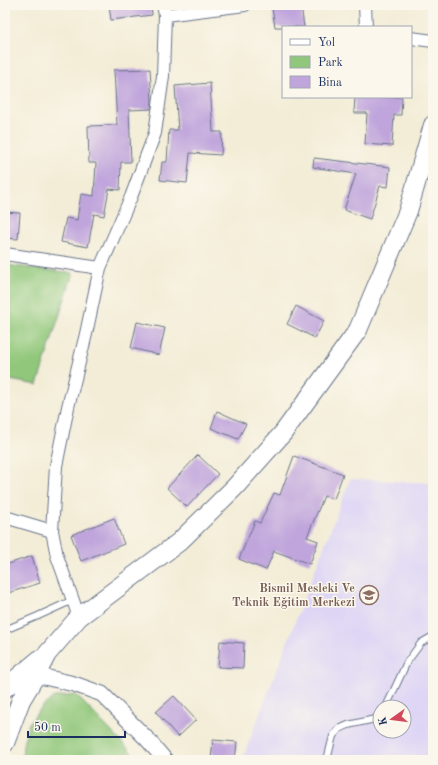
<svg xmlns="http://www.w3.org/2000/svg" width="438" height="765" font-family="'Old Standard TT',serif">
<rect width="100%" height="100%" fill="#fbf7ec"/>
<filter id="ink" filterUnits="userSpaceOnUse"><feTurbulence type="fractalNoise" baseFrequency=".025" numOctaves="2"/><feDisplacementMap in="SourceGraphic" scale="8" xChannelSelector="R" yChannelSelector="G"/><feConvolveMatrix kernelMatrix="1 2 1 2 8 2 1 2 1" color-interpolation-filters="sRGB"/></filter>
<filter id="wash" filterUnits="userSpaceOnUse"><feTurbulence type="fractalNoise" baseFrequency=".012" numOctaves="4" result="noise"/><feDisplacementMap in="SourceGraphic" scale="16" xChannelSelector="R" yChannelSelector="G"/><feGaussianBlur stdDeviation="0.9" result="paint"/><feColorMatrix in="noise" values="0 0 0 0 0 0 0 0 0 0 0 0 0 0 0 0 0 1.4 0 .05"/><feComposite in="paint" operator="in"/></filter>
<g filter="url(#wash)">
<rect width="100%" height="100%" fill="#f3edd7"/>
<path fill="#ded5f5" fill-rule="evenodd" d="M350,479l83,4v277h-191zM380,707h24v24h-24z"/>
<path fill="#91c77a" stroke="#567b6c" d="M5,265l68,8 -36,112 -32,-6z
M76,695l63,65h-117l1,-15 6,-22 13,-16 12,-10z"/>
<g id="blocks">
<path fill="#c0a5dc" d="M109,5h42l1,10 -41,5z
M301,5l3,22h-29l-3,-19z
M150,69l2,33 -1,7 -22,1 2,52h-10l-1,28 -11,-1 -5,27 -10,-2 -6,33 -27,-5 5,-24 11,2 4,-26 13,2 2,-33h-7l-1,-37 29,-1 -3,-55z
M210,83l3,49h9l-1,23 -31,-2 -3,30 -27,-3 2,-18h5l2,-32h9l-3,-44z
M355,97h47l-1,18h-7l-2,31 -27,-2 2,-31h-13z
M314,158l76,9 -2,20 -8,-1 -10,33 -26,-9 12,-36 -43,-7z
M5,212l15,1 -2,26 -13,-1z
M296,306l28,15 -9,17 -28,-14z
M137,322l28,6 -6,27 -28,-7z
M217,411l29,13 -8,15 -27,-11z
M198,455l20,19 -31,33 -20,-19z
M294,456l49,18 -9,25 -10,-3 -17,41 11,4 -8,23 -36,-13 -8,19 -27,-11 16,-38 5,2 14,-30 6,2z
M114,518l10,26 -43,17 -10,-26z
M32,556l8,27 -35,11v-29z
M220,641l24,2 -1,25 -25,-1z
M174,696l22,24 -18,17 -22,-25z
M213,740l24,2 -2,18h-24z"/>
</g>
</g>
<g filter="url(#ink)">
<use href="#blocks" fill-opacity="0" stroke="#677288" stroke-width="1"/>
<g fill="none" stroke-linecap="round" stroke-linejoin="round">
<g stroke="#677288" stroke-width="8">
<path id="service" d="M5,630l33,-14 35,-16
M386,707l21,-45 14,-19 12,-7
M327,760l6,-24 6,-7 9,-4 27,-6 5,-5"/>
</g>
<g stroke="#677288" stroke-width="14">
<path id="minor" d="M365,5l1,22
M165,15l80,-10
M411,38l22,3
M5,254l95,14
M5,517l47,14
M79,617l-22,-61 -5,-25 4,-65 12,-59 18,-73 14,-66 31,-71 24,-64 8,-57 2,-61 -2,-10"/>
</g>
<g stroke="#677288" stroke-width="17">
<path id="tertiary" d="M26,680l10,-5 38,9 28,10 46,46 17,20"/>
</g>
<g stroke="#677288" stroke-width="20">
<path id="secondary" d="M5,688l35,-29
M5,743l16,-43 15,-25 11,-21 32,-37 100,-75 56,-55 48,-54 75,-103 50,-119 25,-86"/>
</g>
<use href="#service" stroke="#fff" stroke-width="6"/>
<use href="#minor" stroke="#fff" stroke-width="12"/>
<use href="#tertiary" stroke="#fff" stroke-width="15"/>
<use href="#secondary" stroke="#fff" stroke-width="18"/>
</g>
</g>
<defs>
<g id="school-ring" transform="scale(1)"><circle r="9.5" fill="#fbf7ec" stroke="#8d6e63" stroke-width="1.5"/><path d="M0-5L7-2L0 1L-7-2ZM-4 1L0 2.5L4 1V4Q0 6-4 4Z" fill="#8d6e63"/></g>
</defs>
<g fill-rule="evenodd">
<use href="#school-ring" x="369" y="595"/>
</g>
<g text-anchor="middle" stroke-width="3" stroke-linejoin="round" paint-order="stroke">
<g font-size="12" font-weight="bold" fill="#785e54" stroke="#fbf7ec" text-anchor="end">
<text x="355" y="592">Bismil Mesleki Ve<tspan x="355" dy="14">Teknik Eğitim Merkezi</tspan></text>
</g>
</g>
<rect width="438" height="765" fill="none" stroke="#fbf7ec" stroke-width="20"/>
<rect x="282" y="26" width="130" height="72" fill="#fbf7ec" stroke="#a1a7b3"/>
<rect x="290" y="39" width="20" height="6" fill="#ffffff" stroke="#a1a7b3"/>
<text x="318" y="46" font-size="12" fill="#1b2f5e">Yol</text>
<rect x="290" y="56" width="20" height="12" fill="#91c77a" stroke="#a1a7b3"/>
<text x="318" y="66" font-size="12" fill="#1b2f5e">Park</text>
<rect x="290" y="76" width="20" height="12" fill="#c0a5dc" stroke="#a1a7b3"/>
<text x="318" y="86" font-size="12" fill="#1b2f5e">Bina</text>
<g transform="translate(392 719) rotate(256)"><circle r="19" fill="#fbf7ec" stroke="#a1a7b3"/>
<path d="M0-3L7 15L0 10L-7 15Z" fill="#d1495b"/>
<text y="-6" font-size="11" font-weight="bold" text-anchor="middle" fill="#1b2f5e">K</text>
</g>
<path d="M28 731v6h97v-6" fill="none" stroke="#1b2f5e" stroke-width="2"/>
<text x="34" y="731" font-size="12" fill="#1b2f5e" stroke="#fbf7ec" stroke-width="3" paint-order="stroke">50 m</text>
</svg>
